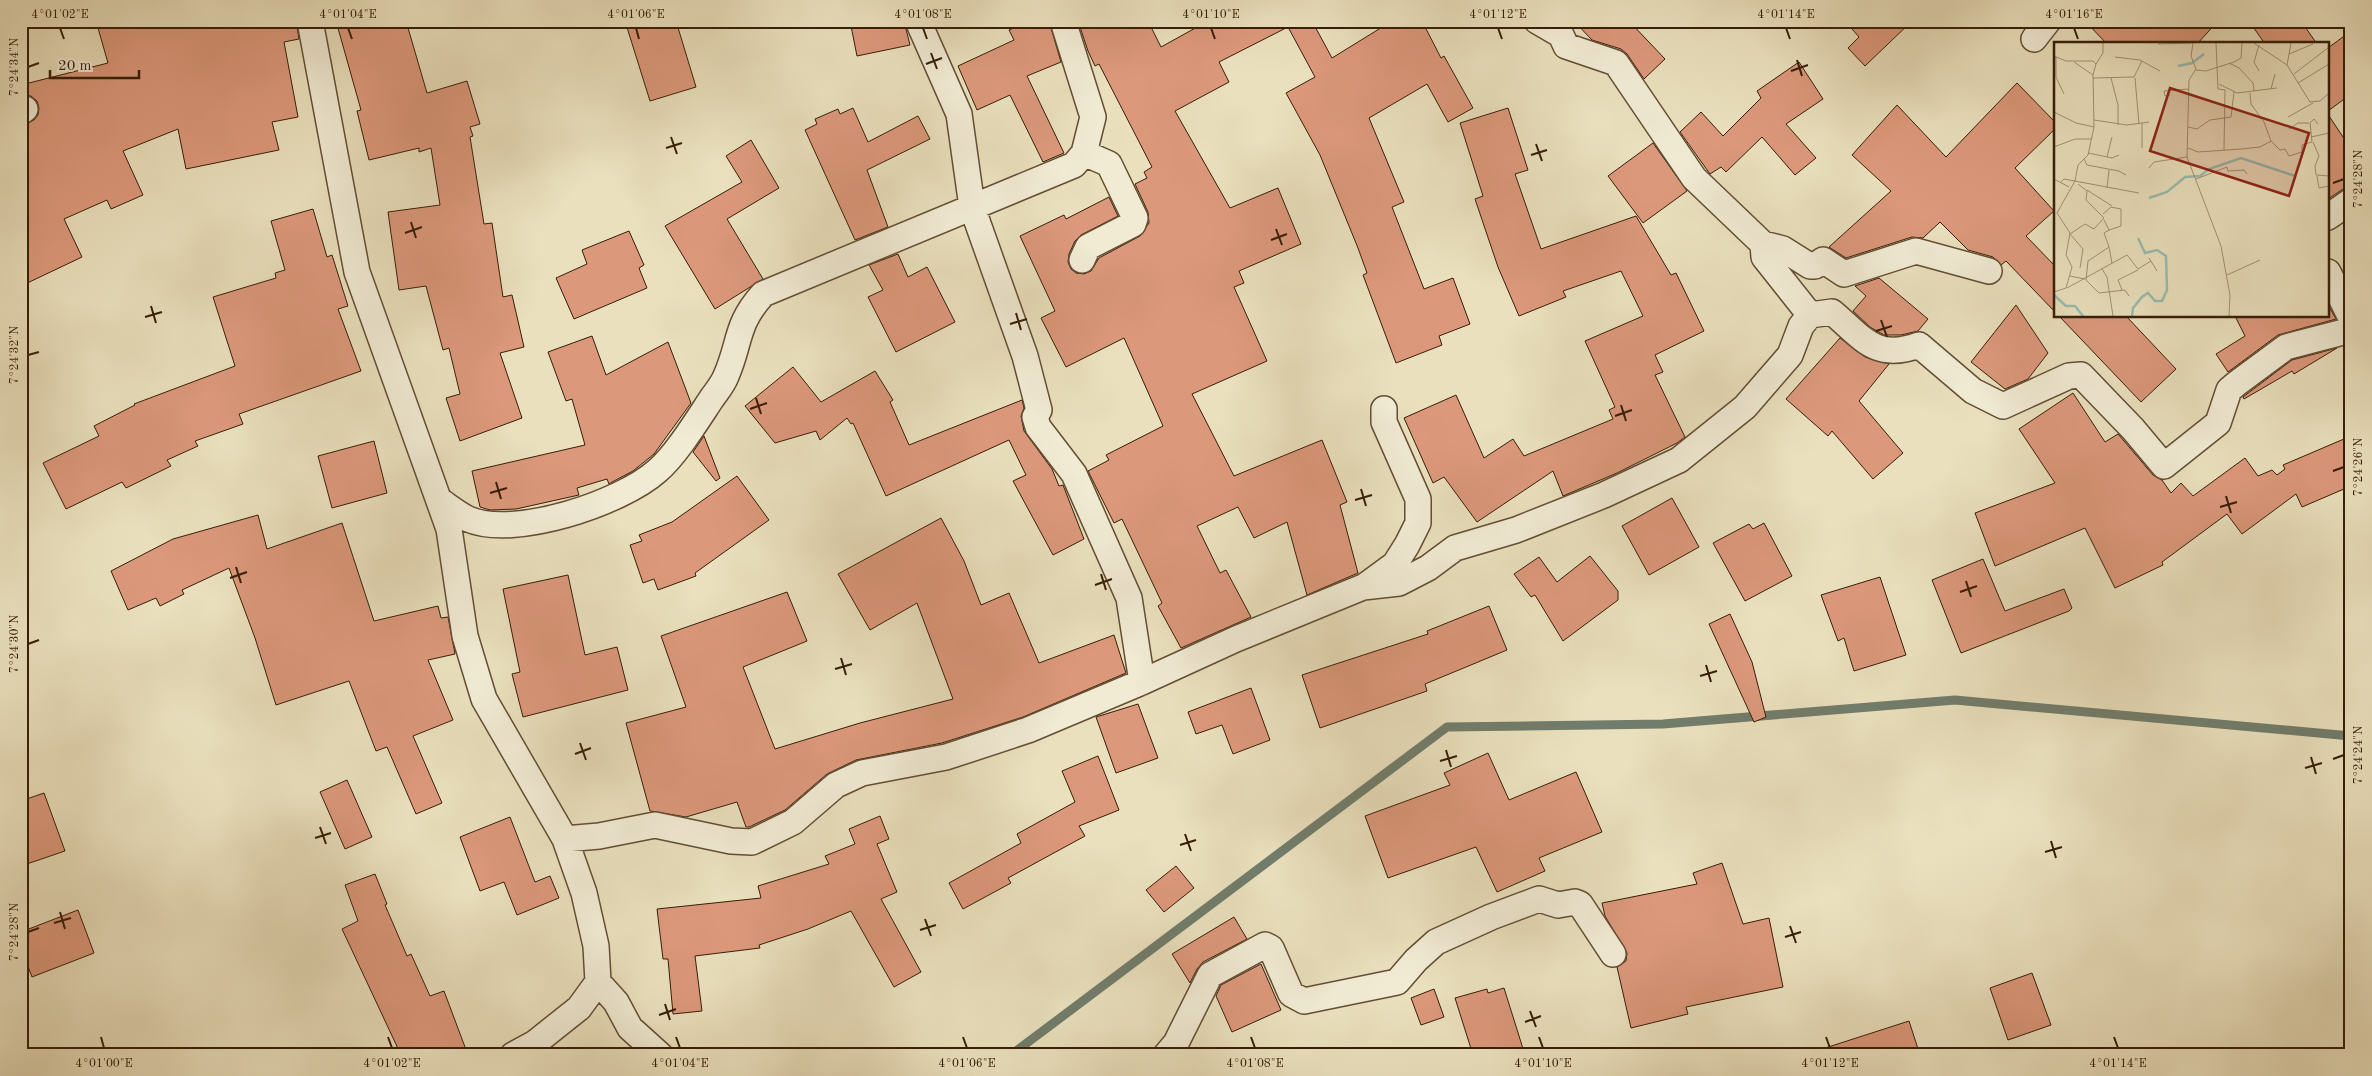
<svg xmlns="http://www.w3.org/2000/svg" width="2372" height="1076" font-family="'Old Standard TT',serif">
<rect width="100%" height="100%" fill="#eae0bd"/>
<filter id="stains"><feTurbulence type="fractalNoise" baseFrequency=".004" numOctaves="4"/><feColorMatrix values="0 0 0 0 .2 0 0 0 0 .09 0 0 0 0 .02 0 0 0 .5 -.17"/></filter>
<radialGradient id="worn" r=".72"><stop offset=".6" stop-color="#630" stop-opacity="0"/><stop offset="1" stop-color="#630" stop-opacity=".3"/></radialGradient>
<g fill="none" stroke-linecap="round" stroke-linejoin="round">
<path stroke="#717d6c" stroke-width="9" d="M1011,1055l436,-328 216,-3 292,-24 396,36"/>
</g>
<path fill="#dc987b" stroke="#361e07" d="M122,21h174l3,18 -15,3 14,75 -26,5 7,28 -93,19 -8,-40 -55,22 20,44 -32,14 -4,-9 -43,19 18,38 -61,29v-160l13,-6 4,-5 1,-7 -2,-7 -6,-5 -10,-1v-10l87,-22 -10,-35z
M336,21h70l21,72 40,-12 13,43 -10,3 3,9 -3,1 14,87 8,-1 11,74 9,-2 12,52 -24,6 22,65 -62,23 -14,-43 14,-4 -11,-46 -6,2 -17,-64 -27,4 -11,-78 52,-7 -9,-57 -12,4v-4l-50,12 -12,-49 4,-1z
M625,21h51l20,66 -46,14z
M850,21h54l6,24 -53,11z
M1029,21h20l12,41 -34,14 37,77 -21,9 -33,-67 -33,15 -19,-44 56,-26 -5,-10z
M1078,21h70l13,26 47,-26h104l20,37 60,-37h30l19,37 3,-2 29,52 -25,14 -21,-38 -58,34 35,84 -12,5 32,82 29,-11 17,46 -31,12 3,9 -46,18 -33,-88 4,-2 -9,-25 -38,-93 -34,-62 29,-16 -27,-50 -69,35 10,20 -54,29 55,97 48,-20 23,56 -62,27 5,12 -10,4 33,74 -75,33 42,82 88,-36 25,62 -7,3 18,68 -51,22 -20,-73 -33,16 -16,-31 -41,19 23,47 6,-3 25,47 -70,31 -23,-42 4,-3 -40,-84 -8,4 -26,-52 21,-11 -3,-5 57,-29 -39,-88 -58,29 -25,-49 14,-7 -35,-75 44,-21 2,4 43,-22 9,19 -37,19 -6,6 -6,13 -1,8 3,7 5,4 8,1 7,-3 8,-13 41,-22 9,-13 -1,-11 -13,-28 12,-6 -3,-6 8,-5 -53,-103 -4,2 -7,-15z
M1574,21h55l36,38 -21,20 -17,-25 -6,-5 -29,-9z
M1845,21h67l-47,45 -17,-18 11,-11z
M2085,21h133l-21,23h-90z
M2249,21h52l16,23h-52z
M2351,31v63l-23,17v-63z
M1799,62l24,37 -37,25 30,34 -21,17 -33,-38 -36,35 -5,-5 -11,7 -30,-42 21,-20 22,24 38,-38 -4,-7z
M2017,83l39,40v5l-41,40 39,43 -28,25 30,31v46l-50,-52 -5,4 -8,-8 -25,-7 -28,-28 -17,16 -11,-1 -66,21 -17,-11 62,-56 -39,-36 45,-50 49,52z
M853,108l15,34 50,-26 12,23 -63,31 21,57 -33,13 -50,-110 12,-6 -2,-5 23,-10 2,5z
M1508,108l20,62 -13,4 26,75 95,-33 35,59 5,-2 28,58 -49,24 8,17 -8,3 30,62 -8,6 -60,30 -54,23 -10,-25 -76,51 -33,-45 -11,6 -29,-65 52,-23 28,63 29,-19 11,17 89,-37 -4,-9 6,-3 -30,-66 58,-25 -22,-45 -58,20 3,6 -47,19 -21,-49 -23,-68 8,-3 -23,-73z
M2329,116l22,33v38l-8,2 -15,10z
M751,140l28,48 -52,31 36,60 -48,30 -50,-83 77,-44 -16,-26z
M1653,143l34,48 -44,32 -35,-47z
M313,209l14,48 5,-2 16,51 -10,3 23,62 -122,43 4,10 -48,17 3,5 -31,14 4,6 -45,22 -4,-6 -56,27 -23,-46 56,-27 -5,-10 41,-21 -1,-1 101,-38 -22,-69 63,-19 -1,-5 10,-3 -14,-49z
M629,231l15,34 -5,3 8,20 -73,31 -18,-41 31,-14 -5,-14z
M898,254l10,23 19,-10 28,55 -59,30 -28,-55 15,-7 -14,-25z
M2351,264v21l-8,-16z
M1879,278l49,41 -10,12 -17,4h-17l-14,-8 -17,-16 13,-15 -11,-10z
M2016,305l32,48 -20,26 -23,10 -34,-27z
M2328,305l8,14 -58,16 -50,37 -12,-18 29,-18 -10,-20h93z
M2059,316h67l50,53 -35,33z
M592,336l14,39 62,-33 23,61 -37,51 -21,17 -21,11 -3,2 -2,-5 -30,9 2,7 -63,14 -26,1 -10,-3 -8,-36 113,-26 -13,-46 -6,2 -18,-49z
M1840,338l25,19 24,7 -30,37 44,52 -30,26 -41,-48 -4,5 -42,-37z
M2337,348l-43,26 -2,-3 -48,28 -1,-2 49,-37z
M793,367l28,35 54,-31 18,29 -3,2 19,43 113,-45 2,8 -3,8 3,15 28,38 7,17 4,-1 21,54 -31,16 -40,-74 13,-6 -17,-35 -123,56 -33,-73 -2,1 -4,-6 -27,22 -4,-9 -41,12 -30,-37z
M2073,393l32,49 13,-8 35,41 9,5 9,13 10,-10 12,13 52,-38 13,18 14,-6 5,5 8,-6 -2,-4 68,-29v50l-49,21 -6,-13 -54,40 -15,-20 -65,48 1,3 -48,23 -30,-60 -90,38 -20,-53 80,-30 -36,-54z
M704,436l16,42 -4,3 -23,-29z
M374,441l13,52 -55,15 -14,-52z
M737,476l32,44 -74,53 1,3 -38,14 -4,-11 -11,4 -13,-38 12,-4 -3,-6 33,-13z
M1672,498l27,49 -50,28 -27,-49z
M258,515l9,34 75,-26 32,98 64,-15 3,12 7,-1 7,37 -27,6 25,60 -40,16 29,67 -26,11 -29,-67 -11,4 -27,-70 -73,24 -21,-67 -26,-70 -47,22 2,4 -24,12 -4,-8 -28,12 -17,-39 62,-32z
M941,518l23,43 17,44 28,-12 30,70 75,-28 12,38 -103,44 -81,26 -86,17 -29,14 -42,36 -36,17h-3l-9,-25 -51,15 -36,-6 -24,-88 60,-16 -25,-71 126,-44 20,49 -64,26 32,82 85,-26 93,-24 -36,-96 -47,27 -32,-56z
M1764,523l28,53 -47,25 -32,-58 36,-19 4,5z
M1590,556l28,35v9l-55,41 -28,-46 -4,2 -17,-23 25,-17 18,25z
M1983,559l22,52 59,-22 8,19 -3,3 -108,42 -29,-73z
M568,575l17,80 32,-8 11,43 -105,27 -11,-43 8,-2 -17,-83z
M1880,577l26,78 -52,16 -10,-33 -6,3 -17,-46z
M1489,606l18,44 -82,34 2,7 -107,37 -18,-53 126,-41 -1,-3z
M1730,614l22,48 14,55 -12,5 -45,-98z
M1251,688l19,52 -37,14 -11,-29 -26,9 -8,-22z
M1138,704l20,54 -42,15 -20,-56z
M1488,753l21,47 67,-28 26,60 -63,26 6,13 -48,21 -21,-45 -88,31 -23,-62 85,-31 -6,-12z
M1098,756l21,54 -40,16 6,10 -77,42 3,5 -48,26 -14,-26 72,-40 -4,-9 58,-32 -13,-31z
M347,780l25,57 -27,12 -25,-57z
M44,793l21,58 -44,15v-65z
M880,816l9,23 -12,5 20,48 -16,7 40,73 -27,15 -43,-76 -43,18 -49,16 1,3 -65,8 7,55 -29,3 -5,-55h-5l-6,-50 104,-11 -3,-12 71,-22 -4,-8 30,-12 -6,-15z
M510,817l25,65 15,-6 9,22 -42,17 -13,-33 -24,9 -20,-54z
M1722,863l21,61 26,-6 14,69 -97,20 2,7 -57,14 -14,-61 9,-6 1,-8 -22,-37 -3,-13 95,-19 -4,-11z
M1176,866l18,22 -30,24 -18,-22z
M375,874l12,30 -2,1 22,51 4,-2 19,42 14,-5 24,64h-67l-59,-126 16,-8 -13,-36z
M78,910l16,43 -62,24 -11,-29v-16z
M1234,917l13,22 -44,23 -6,7 -7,14 -18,-29z
M1261,964l20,46 -49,22 -16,-36 5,-11z
M2032,973l19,52 -43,15 -18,-52z
M1504,988l21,67h-52l-18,-57 32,-9 1,4z
M1434,989l10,28 -23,8 -10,-27z
M1909,1021l11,34h-100l-1,-5z"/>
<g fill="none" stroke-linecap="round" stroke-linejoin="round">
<g stroke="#634e34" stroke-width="28">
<path id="street" d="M310,21l47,251 92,257 16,107 19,63 81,140 19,54 12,53 2,36 -19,26 -44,35 -22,12
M918,21l41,93 13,93 53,149 14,54 -4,7 3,10 36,47 55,124 13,84
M1537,21l24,14 5,11 50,17 78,115 69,66 1,13 46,58
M2034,39l14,-18
M21,112l4,-3
M2328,217l23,-16
M1763,244l20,5 27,17h5l8,-6 21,14 72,-23 73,20
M1082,260l6,-13 45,-23 2,-6 -26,-54 -25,-11
M2328,272l23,46
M439,500c9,6 19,14 29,19 46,20 153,-16 189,-48 19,-16 41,-52 55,-73 5,-7 11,-14 14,-22 15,-34 9,-51 37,-82l311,-129 10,-12 9,-36 -30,-96
M1365,586l30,-22 12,-19 11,-22v-24l-34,-77v-13
M565,839l34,-3 56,-11 76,16 21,1 41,-20 43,-37 26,-12 84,-16 82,-27 114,-48 94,-43 127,-52 36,-4 29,-15 27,-20 61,-18 88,-35 75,-35 66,-53 45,-52 11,-29 9,-11 22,-3c31,26 43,49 87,33l54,46 30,15 66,-30 12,-1 52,54 31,37 54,-43 11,-33 7,-6 50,-37 65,-17
M598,982l18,20 14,26 30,27
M1166,1055l10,-12 34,-68 55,-30 6,3 20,46 13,7 93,-19 19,-22 20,-18 55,-25 48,-18 19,6 17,-3 5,2 33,50"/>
</g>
<use href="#street" stroke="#f1ebd4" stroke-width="25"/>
</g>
<path fill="none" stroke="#361e07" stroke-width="2" d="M60,28l4,11M348,28l4,11M636,28l3,11M923,28l4,11M1211,28l4,11M1498,28l4,11M1786,28l4,11M2074,28l4,11M931,53l6,16M1797,60l5,16M926,64l16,-6M28,67l11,-4M1791,71l17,-6M671,137l6,17M1536,144l6,17M666,148l16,-5M1531,155l16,-5M2333,183l11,-4M411,222l5,16M1276,229l6,16M405,233l17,-6M1271,240l16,-6M151,306l5,17M1016,313l5,17M145,317l17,-5M1881,320l6,17M1010,324l17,-5M1876,331l16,-5M28,355l11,-3M756,398l5,16M1621,405l5,16M750,409l17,-6M1615,416l17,-6M2333,471l11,-4M496,482l5,17M1361,489l5,17M490,493l17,-5M2226,496l5,17M1355,500l17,-5M2220,507l17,-5M236,567l5,16M1101,574l5,16M230,578l17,-6M1966,581l5,16M1095,585l17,-6M1960,592l17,-6M28,644l11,-4M841,658l5,17M1706,665l5,17M835,669l17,-5M1700,676l17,-5M580,743l6,17M1446,750l5,17M575,754l16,-6M2311,757l5,17M2333,759l11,-4M1440,761l17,-5M2305,768l17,-5M320,827l6,17M1185,834l6,17M315,838l16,-5M2051,841l5,17M1180,845l16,-5M2045,852l17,-5M60,912l5,17M925,919l6,17M54,923l17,-5M1790,926l6,17M920,930l16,-5M28,932l11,-4M1785,937l16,-5M665,1004l5,16M1530,1011l6,16M659,1015l17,-6M1525,1022l16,-6M101,1037l3,11M388,1037l4,11M676,1037l4,11M963,1037l4,11M1251,1037l4,11M1539,1037l4,11M1826,1037l4,11M2114,1037l4,11"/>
<g transform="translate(2054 42)">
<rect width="275" height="275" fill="#eae0bd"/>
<path fill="none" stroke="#98bdb0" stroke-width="2.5" d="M124,24l14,-3 12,-9M95,156l18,-6 18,-15 15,-1 9,-7 32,-11 54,18M0,253l12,11h9l8,10M78,274l1,-8 9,-11 6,-4 7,8h7l5,-11 -1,-34 -9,-6 -12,3 -7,-15"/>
<path fill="none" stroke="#a29274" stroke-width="1" d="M162,1l2,46 7,1M200,1l33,22 23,37 10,-1 9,-8M104,2l33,-1M205,3l-5,17 5,9M235,12l24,-10M0,14l12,5h27l3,3 -3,11 1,52 -6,28 -10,10 -3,16 -18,32 13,20 -4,22 6,12 -6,21 -12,4M2,15v20l8,17M61,15l25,3 20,11M20,20l19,13M175,21l10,5 14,15 1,8M42,22l7,-11v-10M233,23l4,-22M142,28l10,1 28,-9 7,-4 1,-15M240,32l35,-27M39,36l41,-1 8,-16M57,36l7,27v20M81,36l4,46M244,41l31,-19M165,42l18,9 40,-5M217,47l4,-15M196,51l1,11 13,18 7,19M116,53l-5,1 -1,-5 25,-2M0,70l22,11 18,4M234,75l25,-14M40,78l33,5 22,-3M134,85l9,2 13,-9 21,-3 3,-25M235,87l9,-6h11M257,95l18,-4M259,100l6,14 -4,10 1,9 13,1M0,105l21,-8h16M88,106v-25M134,106l10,4 43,-3 19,-2 11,-6 9,9 5,-1 4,7 13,-4v-7l10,-3 -2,-19 4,-4 4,5M170,108l1,-60M34,111l24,5 7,-3M53,115l5,-20M133,115l34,89 9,49 -1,21M30,117l3,6 32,6 7,4M95,126l5,-6 33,-5 2,-77 7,-11 -5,-13 2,-13M263,134l2,12 10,-2M0,137l15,8M142,137l31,-12 1,4 16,-1 3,4M7,140l3,-3 75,14M24,142l9,7 -1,9 18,18 -10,11 -9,-5 -15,10 13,15 -3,19M53,146l2,-18M33,148l25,16M49,172l8,-7 10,2v17l-12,4M50,178l5,10 -5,3 5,14 -21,14 -2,19 13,13 26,-3 4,6M55,205l3,16M95,216l8,13M48,227l5,8 6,39M173,233l33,-15M16,234l15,3M13,246l60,-33 11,14 13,-8M68,248l-4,-10 20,-10"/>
<path fill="#8f2418" fill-opacity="0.15" stroke="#8f2418" stroke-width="2.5" d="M116,46l139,45 -20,63 -139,-45z"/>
<rect width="275" height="275" fill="none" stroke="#361e07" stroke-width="2.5"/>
</g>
<rect width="2372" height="1076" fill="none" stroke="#eae0bd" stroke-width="55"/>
<path d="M50 70v8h89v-8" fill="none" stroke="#361e07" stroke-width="2.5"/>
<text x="58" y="70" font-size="15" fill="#361e07" stroke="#f1ebd4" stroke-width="4" paint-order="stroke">20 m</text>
<rect x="28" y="28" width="2316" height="1020" fill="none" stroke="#361e07" stroke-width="2"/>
<g font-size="12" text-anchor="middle" fill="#361e07">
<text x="60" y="18">4°01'02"E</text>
<text x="348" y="18">4°01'04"E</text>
<text x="636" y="18">4°01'06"E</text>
<text x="923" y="18">4°01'08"E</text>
<text x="1211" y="18">4°01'10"E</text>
<text x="1498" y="18">4°01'12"E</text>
<text x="1786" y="18">4°01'14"E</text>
<text x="2074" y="18">4°01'16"E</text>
<text transform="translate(14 67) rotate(-90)" y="4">7°24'34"N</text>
<text transform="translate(2358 179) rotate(-90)" y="4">7°24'28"N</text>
<text transform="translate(14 355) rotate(-90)" y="4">7°24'32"N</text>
<text transform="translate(2358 467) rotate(-90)" y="4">7°24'26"N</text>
<text transform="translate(14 644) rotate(-90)" y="4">7°24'30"N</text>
<text transform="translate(2358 755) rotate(-90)" y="4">7°24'24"N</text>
<text transform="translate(14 932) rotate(-90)" y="4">7°24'28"N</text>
<text x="104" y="1067">4°01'00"E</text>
<text x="392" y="1067">4°01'02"E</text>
<text x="680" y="1067">4°01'04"E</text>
<text x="967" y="1067">4°01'06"E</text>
<text x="1255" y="1067">4°01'08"E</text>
<text x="1543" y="1067">4°01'10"E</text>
<text x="1830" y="1067">4°01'12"E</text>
<text x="2118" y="1067">4°01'14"E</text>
</g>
<rect width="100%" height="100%" filter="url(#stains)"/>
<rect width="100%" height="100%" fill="url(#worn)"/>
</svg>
